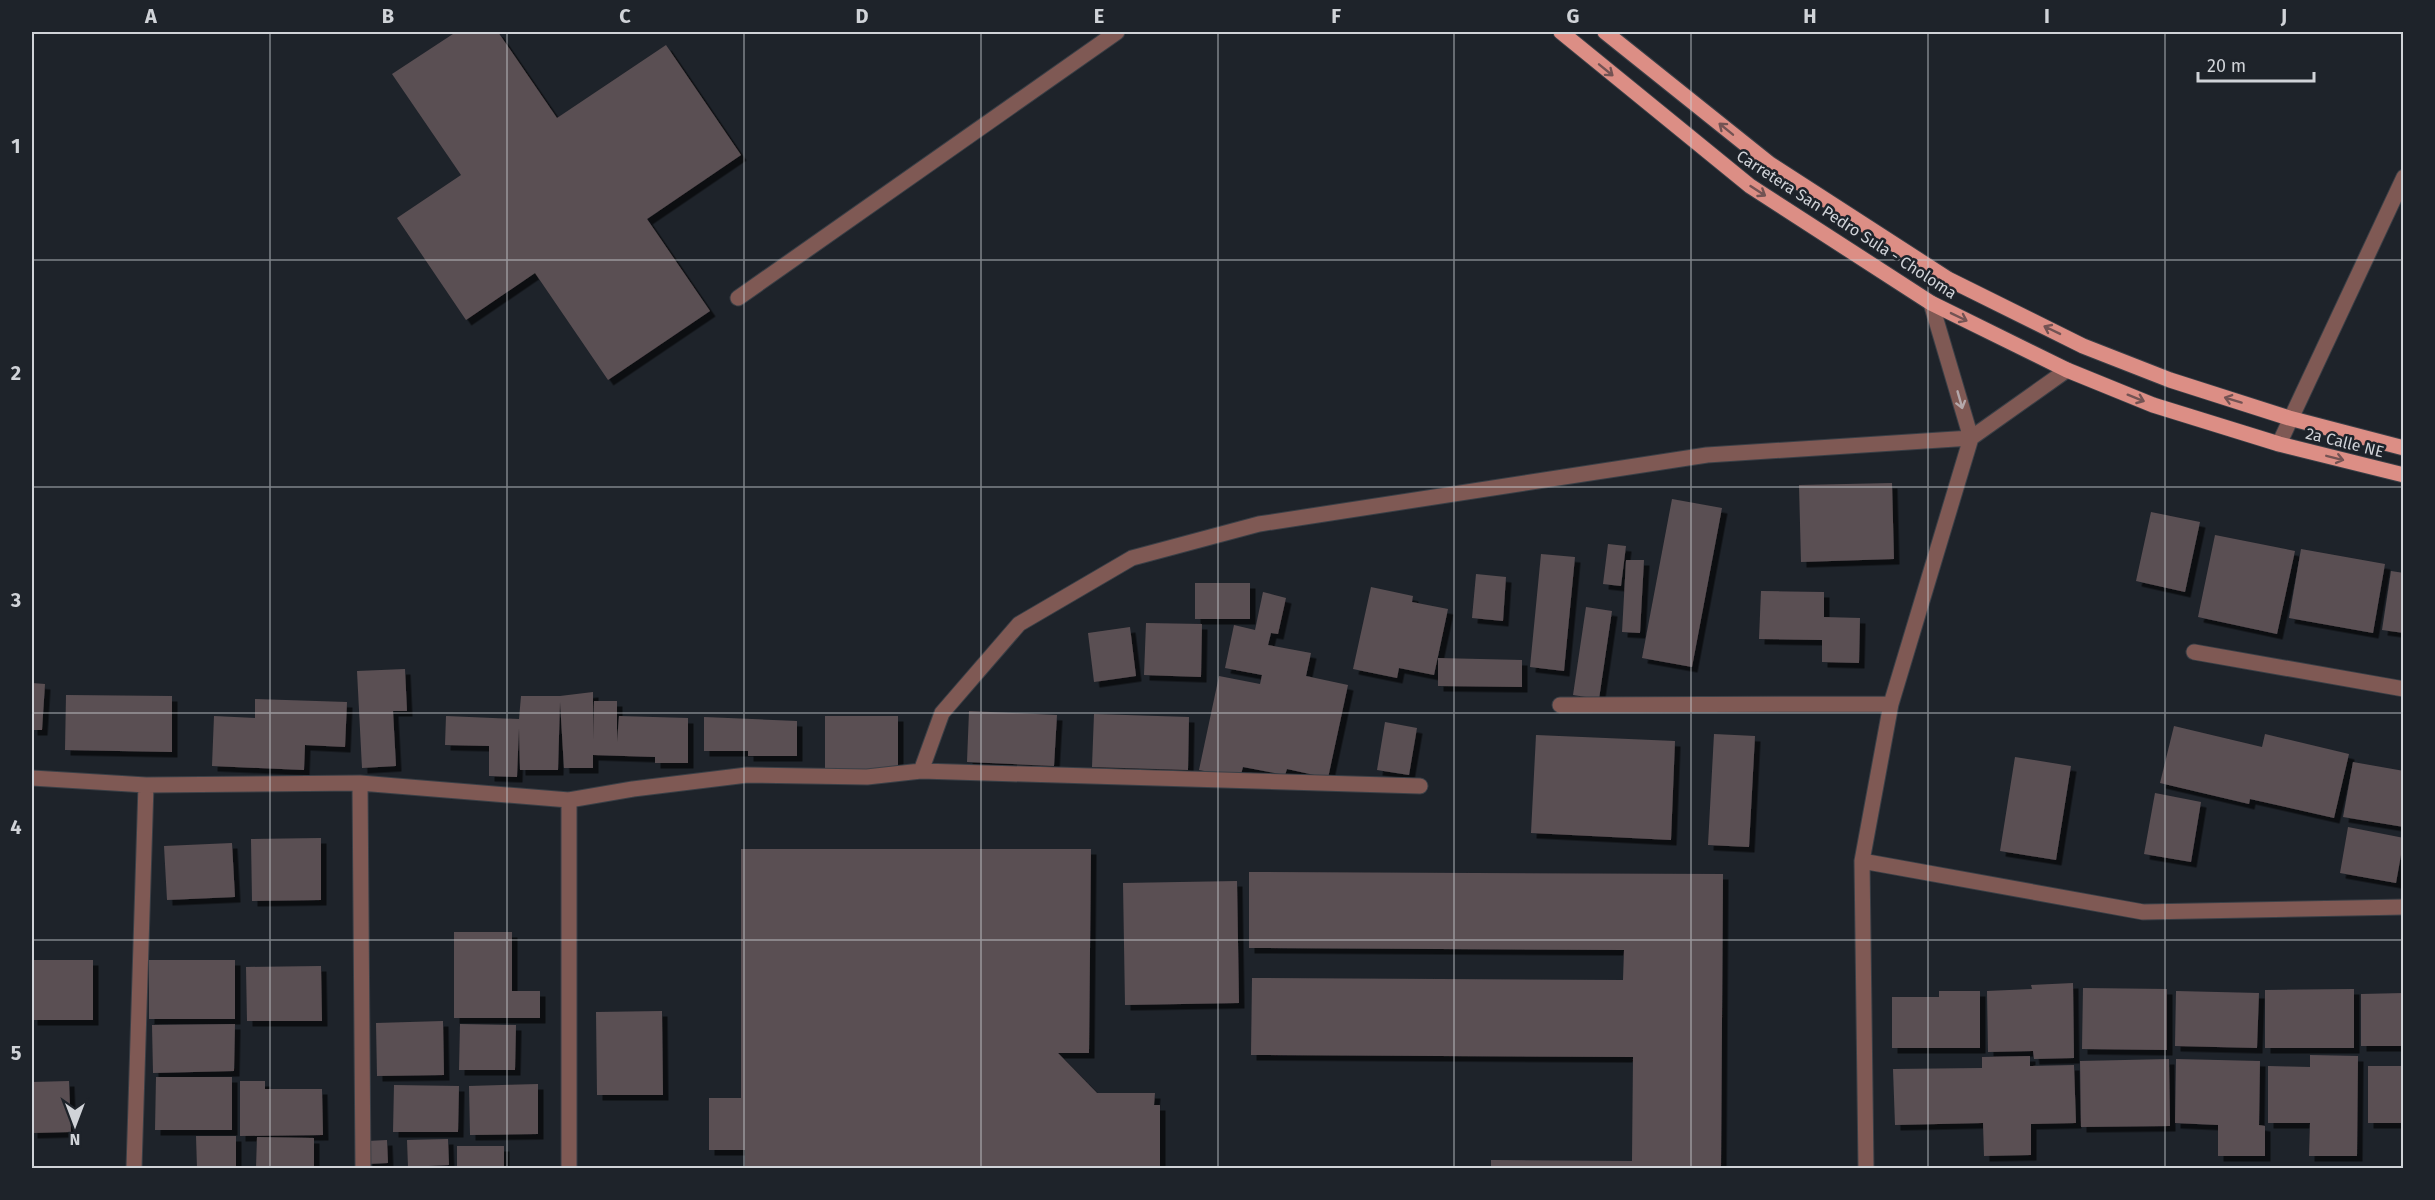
<svg xmlns="http://www.w3.org/2000/svg" width="2435" height="1200" font-family="'Fira Sans',sans-serif">
<defs>
<filter id="shadow"><feDropShadow dx="5.5" dy="5.5" stdDeviation="0" flood-color="#0009"/></filter>
</defs>
<rect width="100%" height="100%" fill="#1e232a"/>
<path fill="#5a4f53" filter="url(#shadow)" d="M456,32h42l59,86 109,-73 75,110 -94,64 63,92 -102,69 -73,-107 -69,47 -69,-102 64,-43 -69,-101z
M1892,483l2,76 -93,3 -2,-77z
M1672,499l50,9 -30,159 -50,-9z
M2151,512l49,10 -15,70 -49,-11z
M2215,535l80,16 -18,83 -79,-17z
M1608,544l18,2 -5,40 -18,-2z
M2301,549l84,15 -12,69 -84,-15z
M1541,554l34,3 -11,114 -34,-4z
M1626,560h18l-4,73 -18,-1z
M2391,571l13,2v60l-22,-3z
M1476,574l30,3 -3,44 -31,-3z
M1195,583h55v36h-55z
M1371,587l42,9 -1,6 36,7 -14,66 -35,-7 -2,10 -44,-9z
M1761,591l63,1v25l36,1 -1,45 -37,-1v-22l-63,-1z
M1263,592l23,6 -8,36 -7,-1 -3,12 43,8 -5,23 42,9 -20,93 -41,-9 -2,6 -42,-8 -3,11 -41,-8 20,-94 41,8 2,-9 -37,-7 9,-43 21,5z
M1586,607l26,4 -13,88 -26,-4z
M1146,623l56,1 -1,53 -57,-2z
M1130,627l6,49 -42,6 -6,-49z
M1438,658l84,2v27l-84,-1z
M405,669l2,42h-14l3,55 -34,2 -5,-97z
M32,683l13,1 -3,46h-10z
M593,692v48l1,-39h23v41l2,-26 69,2v45h-33v-6l-62,-2v13h-29l-4,-66 -2,68h-38l-1,-42 -2,49 -28,-1v-30l-44,-1 1,-29 73,3 2,-23h39z
M66,695l106,1v56l-107,-2z
M255,699l92,3 -2,45 -40,-2 -1,25 -92,-4 2,-50 41,2z
M969,711l88,4 -3,51 -87,-4z
M1094,714l95,3 -1,53 -96,-3z
M825,716h73v54h-73z
M704,717l93,4v35h-49v-5h-44z
M1385,722l32,6 -8,47 -32,-5z
M2174,726l88,21 3,-13 84,20 -15,64 -84,-19 -1,5 -89,-21z
M1714,734l41,2 -6,111 -41,-2z
M1536,735l139,6 -4,99 -140,-7z
M2015,757l56,9 -15,94 -56,-9z
M2353,762l51,9v56l-61,-10z
M2155,793l46,9 -10,60 -47,-8z
M2348,827l56,11 -8,45 -56,-10z
M321,838v62l-69,1 -1,-62z
M232,843l3,54 -68,3 -3,-54z
M741,849h350l-2,204h-31l39,40h58l-1,12h6v63h-415v-18h-36v-52h32z
M1249,872l474,2 -2,294h-230v-8l141,1 1,-104 -382,-2 1,-77 371,2 1,-30 -375,-2z
M1237,881l2,122 -114,2 -2,-122z
M454,932h58v59h28v27h-86z
M32,960h61v60h-61z
M149,960h86v59h-86z
M321,966l1,55h-75l-1,-54z
M2073,983l1,75 -40,1 -1,-8 -45,1 -1,-61 45,-2 -1,-4z
M2083,988l84,1v61l-85,-1z
M2354,989v59h-89v-58z
M1939,991h41v57h-88v-51h47z
M2176,991l83,2 -2,55 -82,-2z
M2404,993v53h-43v-52z
M662,1011l1,84h-66l-1,-83z
M443,1021l1,54 -67,1 -1,-53z
M235,1024l-1,47 -81,2 -1,-48z
M460,1024l56,1 -1,45h-56z
M2310,1055l48,1 -1,100h-48l1,-33h-42v-57l42,1z
M2030,1056v10l44,-1 2,58 -45,1v31l-47,1 -1,-33 -88,2 -2,-56 89,-1v-11z
M2169,1059l1,67 -89,1 -1,-66z
M2176,1059l84,2 -1,64 6,1v30h-47v-31l-43,-2z
M2368,1066h36v57h-36z
M156,1077h76v53h-77z
M69,1081l2,51 -39,1v-51z
M240,1081h25v8h57l1,46 -83,1z
M538,1084v50l-68,1 -1,-49z
M394,1085l65,1 -1,46h-65z
M196,1136h40v32h-39z
M257,1137l57,1v30h-58z
M448,1139l1,26 -41,2 -1,-27z
M387,1140l1,23 -21,1v-23z
M457,1146h47v22h-47z"/>
<g fill="none" stroke-linecap="round" stroke-linejoin="round">
<g stroke="#3a3f46" stroke-width="17">
<path id="minor" d="M738,298l379,-266
M2279,444l125,-267
M2194,652l210,37
M1560,705l331,-1
M921,771l21,-58 77,-89 113,-66 127,-34 448,-69 264,-17 96,-68
M32,778l114,7 214,-2 209,17 64,-11 114,-14 120,2 54,-6 499,15
M360,783l3,385
M569,800v368
M1862,861l281,51 261,-5
M134,1168l12,-383
M1866,1168l-4,-307 29,-157 80,-266 -40,-135"/>
</g>
<g stroke="#3a3f46" stroke-width="17">
<path id="major" d="M1561,32l189,154 181,117 136,67 86,35 126,39 125,31
M1605,32l165,132 178,115 135,67 87,34 119,38 115,30"/>
</g>
<use href="#minor" stroke="#7f5954" stroke-width="15"/>
<use href="#major" stroke="#dc8e85" stroke-width="15"/>
</g>
<defs><path id="oneway-shaft" d="M-6 0H5M1.5-3L5.5 0L1.5 3" fill="none" stroke-width="1.6" stroke-linecap="round" stroke-linejoin="round" transform="scale(1.5)"/></defs>
<g stroke="#735353">
<use href="#oneway-shaft" transform="translate(1606 70) rotate(39)"/>
<use href="#oneway-shaft" transform="translate(1726 129) rotate(-141)"/>
<use href="#oneway-shaft" transform="translate(1758 191) rotate(33)"/>
<use href="#oneway-shaft" transform="translate(1959 317) rotate(26)"/>
<use href="#oneway-shaft" transform="translate(2052 330) rotate(-154)"/>
<use href="#oneway-shaft" transform="translate(2136 398) rotate(22)"/>
<use href="#oneway-shaft" transform="translate(2233 400) rotate(-163)"/>
<use href="#oneway-shaft" transform="translate(2335 458) rotate(14)"/>
</g>
<use stroke="#b4a8aa" href="#oneway-shaft" transform="translate(1960 400) rotate(74)"/>
<path fill="none" stroke="#d0d3d8" stroke-width="1.5" stroke-opacity="0.55" d="M270,32v1136M507,32v1136M744,32v1136M981,32v1136M1218,32v1136M1454,32v1136M1691,32v1136M1928,32v1136M2165,32v1136M32,260h2372M32,487h2372M32,713h2372M32,940h2372"/>
<g text-anchor="middle" stroke-width="5" stroke-linejoin="round" paint-order="stroke">
<g font-size="16" fill="#d0d3d8" stroke="#1e232a">
<text transform="translate(1847 224) rotate(33)" y="6">Carretera San Pedro Sula - Choloma</text>
<text transform="translate(2345 442) rotate(14)" y="6">2a Calle NE</text>
</g>
</g>
<rect width="2435" height="1200" fill="none" stroke="#1e232a" stroke-width="66"/>
<g transform="translate(75 1125) rotate(180)" stroke="#1e232a" stroke-width="4.5" paint-order="stroke">
<path d="M0-4.5L10 22L0 15L-10 22Z" fill="#d0d3d8"/>
<text y="-9" font-size="16" font-weight="bold" text-anchor="middle" fill="#d0d3d8">N</text>
</g>
<path d="M2198 72v9h116v-9" fill="none" stroke="#d0d3d8" stroke-width="3"/>
<text x="2207" y="72" font-size="18" fill="#d0d3d8" stroke="#1e232a" stroke-width="4.5" paint-order="stroke">20 m</text>
<rect x="33" y="33" width="2369" height="1134" fill="none" stroke="#d0d3d8" stroke-width="2"/>
<g font-size="20" text-anchor="middle" font-weight="bold" fill="#d0d3d8">
<text x="151" y="23">A</text>
<text x="388" y="23">B</text>
<text x="625" y="23">C</text>
<text x="862" y="23">D</text>
<text x="1099" y="23">E</text>
<text x="1336" y="23">F</text>
<text x="1573" y="23">G</text>
<text x="1810" y="23">H</text>
<text x="2047" y="23">I</text>
<text x="2284" y="23">J</text>
<text x="16" y="153">1</text>
<text x="16" y="380">2</text>
<text x="16" y="607">3</text>
<text x="16" y="834">4</text>
<text x="16" y="1060">5</text>
</g>
</svg>
